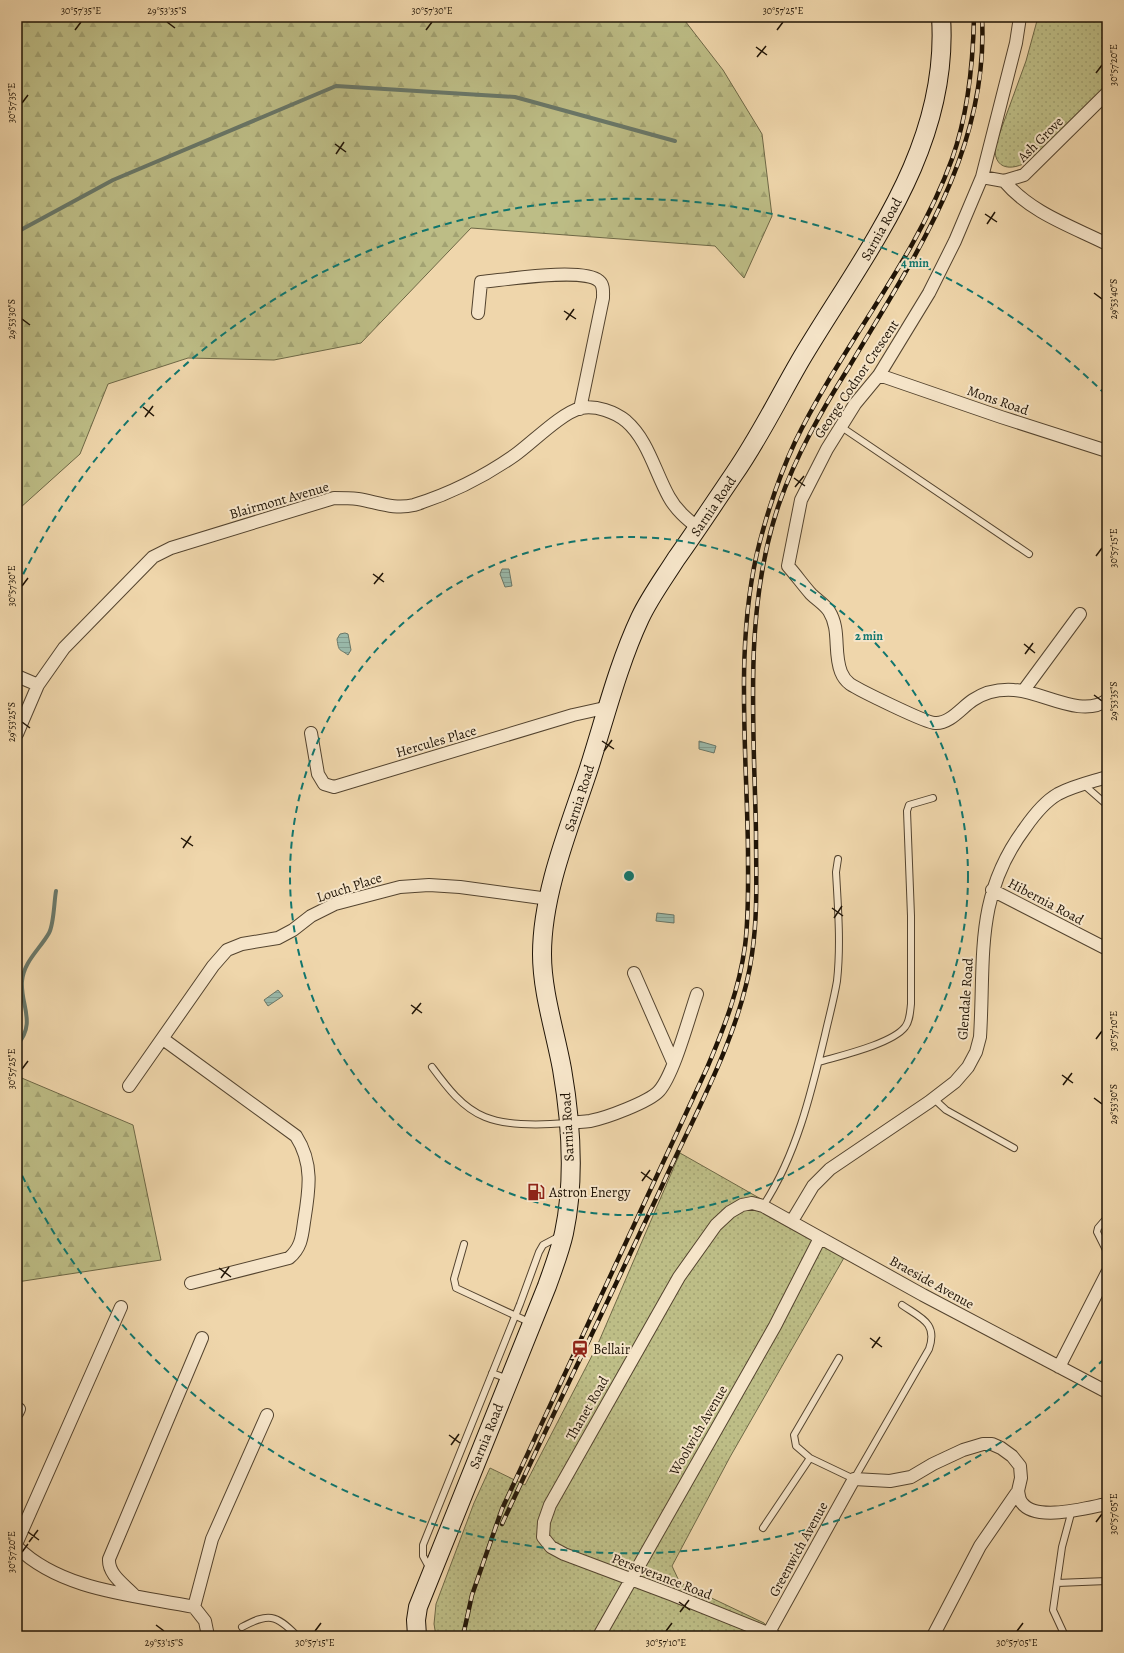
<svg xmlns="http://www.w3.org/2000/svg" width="1124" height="1653" font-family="Alegreya,serif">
<defs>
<pattern id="forest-firs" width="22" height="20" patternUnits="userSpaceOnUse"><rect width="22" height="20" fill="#bdbd86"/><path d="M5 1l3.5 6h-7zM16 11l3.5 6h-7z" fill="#a2a272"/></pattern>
<pattern id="park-dots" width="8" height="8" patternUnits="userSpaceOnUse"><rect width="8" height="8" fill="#bdbd86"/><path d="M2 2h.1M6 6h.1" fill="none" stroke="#a2a272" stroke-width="1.8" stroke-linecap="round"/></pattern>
<pattern id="water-rules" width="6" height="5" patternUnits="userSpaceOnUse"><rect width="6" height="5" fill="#9ab9aa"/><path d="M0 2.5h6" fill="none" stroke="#849e91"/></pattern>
</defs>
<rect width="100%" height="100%" fill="#efd6ab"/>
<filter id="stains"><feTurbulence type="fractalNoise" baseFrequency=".005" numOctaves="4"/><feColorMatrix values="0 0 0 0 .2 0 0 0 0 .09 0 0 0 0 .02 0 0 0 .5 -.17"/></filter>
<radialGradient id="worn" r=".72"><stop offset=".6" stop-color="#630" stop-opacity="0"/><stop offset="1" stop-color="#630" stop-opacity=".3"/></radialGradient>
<path fill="url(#forest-firs)" stroke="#6e6846" d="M17,17h665l41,53 39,64 10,82 -28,62 -29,-32 -244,-18 -110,115 -87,17 -86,-2 -80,26 -28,70 -60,54h-3z
M17,1076l116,49 28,135 -144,22z"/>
<path fill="url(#park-dots)" stroke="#6e6846" d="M1038,17h69v67l-71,72c-15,13 -43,20 -41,-10l31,-85z
M680,1153l169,96 -119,208 -58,109 8,17 84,40 9,13h-337l-2,-12 2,-20 38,-101 16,-35 35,17 72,-139z"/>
<path fill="url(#water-rules)" stroke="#697768" d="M502,569h7l3,17 -7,1 -5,-13z
M345,633l3,1 3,16 -3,5c-9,-7 -9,-2 -11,-16l3,-5z
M699,741l17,5 -2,7 -15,-4z
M657,913l17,2v8l-18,-2z
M278,990l5,6 -15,10 -4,-6z"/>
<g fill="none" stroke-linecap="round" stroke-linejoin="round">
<path stroke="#697768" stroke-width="4" d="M17,232l96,-52 223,-94 179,11 160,44
M17,1045c20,-22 3,-41 5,-64 2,-20 18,-32 27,-48 5,-9 5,-31 7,-42"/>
<g stroke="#54442f" stroke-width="8">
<path id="lane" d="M840,426l189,128
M1083,784l24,21
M819,1062c20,-6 73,-18 86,-35 5,-6 5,-15 6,-23v-88l-4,-105 2,-6 24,-7
M432,1067c14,19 30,41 53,50 22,9 58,8 82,6
M933,1098l13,12 68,38
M763,1206c33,-50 48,-112 62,-171 4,-18 9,-36 12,-54 4,-36 1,-73 -1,-109l2,-13
M1107,1222l-3,-1 -6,7 -1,4 10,20
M464,1244l-10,35 2,9 75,35
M839,1358l-45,77 2,11 14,12 44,21 75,-130c9,-26 -8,-31 -27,-44
M492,1373l16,6
M763,1528l47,-70
M430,1569l-7,-13v-11l97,-241 19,-52 4,-7 17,-9
M1057,1583l50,-2
M242,1627c26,-14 34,-13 55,9
M1065,1636l-12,-26 9,-63 10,-37"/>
</g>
<g stroke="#54442f" stroke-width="14">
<path id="street" d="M1020,17l-4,26 -34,134 -27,64 -26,52 -50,82 -24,29 -28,45 -26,51 -13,66c8,9 15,19 23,28 6,6 13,10 18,17 12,19 4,41 12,61 2,5 5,9 9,12 9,6 76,39 85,39 15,1 27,-16 38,-23 12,-8 27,-11 41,-10 27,1 68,29 93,10
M982,177l22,4 20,-6 83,-82
M1004,181c27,32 67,45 103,63
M478,313l3,-31c23,-2 102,-15 118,-1 5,4 4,11 4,17l-23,111
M879,375l122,42 106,34
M17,676l21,9
M1024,690l56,-76
M311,733l7,41 6,10 10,3 239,-72 36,-8
M17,734l21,-49 26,-37 89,-91 18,-9 163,-50c8,0 16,0 24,1 19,3 36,11 56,6 35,-11 71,-29 101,-50 17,-12 46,-42 66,-47 15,-3 34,4 45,13 22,19 29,51 43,76 7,13 18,22 29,31
M992,890l115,59
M634,973l39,89
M163,1039l133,97c18,28 13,55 8,86 -2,15 -3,26 -15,36l-98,25
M129,1086l84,-120 14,-16 15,-6 36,-6 15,-8 18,-14 24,-12 65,-17 29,-2 31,2 89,12
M569,1123c7,-1 14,-1 21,-2 16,-3 59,-19 69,-30 15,-17 30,-74 38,-97
M792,1221l21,-35 17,-17 99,-67 26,-20 13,-15 8,-15 4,-15c5,-79 -6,-141 45,-209 9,-13 19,-26 33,-34 15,-8 33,-12 49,-17
M1059,1367l48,-94
M17,1413l2,-4
M1018,1491c1,4 1,9 4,12 14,19 64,5 85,1
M17,1542l104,-235
M17,1547c45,44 118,48 177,60l11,14 3,15
M135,1596c-10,-11 -27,-21 -26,-37l93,-221
M194,1607l18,-68 55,-124
M768,1634l86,-155 36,2 21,-4 22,-13 30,-14 20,-6h9l9,4 11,8 8,10 1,12 -3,13 -38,55 -47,90
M599,1636l176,-310 45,-88
M775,1636l-102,-41 -109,-41 -13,-7 -8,-10 1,-15 6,-17 129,-228 37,-52 14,-13 12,-7 10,-2 11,3 160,89 184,97"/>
</g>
<g stroke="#201406" stroke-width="20">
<path id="secondary" d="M417,1636l-1,-16 2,-13 129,-321c6,-17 13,-35 17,-53 11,-52 7,-112 -2,-164 -7,-38 -20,-77 -20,-115 0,-62 28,-128 47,-186 16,-50 29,-103 51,-150 10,-21 24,-40 36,-59 20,-28 39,-57 58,-85 25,-36 44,-75 66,-113 64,-108 150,-211 141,-344"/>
</g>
<use href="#lane" stroke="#f5e4c8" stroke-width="6"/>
<use href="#street" stroke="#f5e4c8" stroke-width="12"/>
<use href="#secondary" stroke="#f5e4c8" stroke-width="18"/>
<g stroke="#201406" stroke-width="4.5">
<path id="rail" d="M502,1524c54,-117 112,-234 166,-351 32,-68 74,-145 84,-219 6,-40 4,-80 4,-121 -2,-110 -13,-224 23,-329 17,-49 43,-94 70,-137 65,-110 140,-216 133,-350
M463,1636l9,-41 30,-86 205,-441c17,-40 32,-78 38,-122 4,-31 3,-63 3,-94 -1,-101 -14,-213 12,-311 9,-34 20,-67 35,-99 47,-97 120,-181 157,-283 16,-45 21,-94 22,-142"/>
</g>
<use href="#rail" stroke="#f5e4c8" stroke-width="3" stroke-dasharray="9" stroke-linecap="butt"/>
</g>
<path fill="none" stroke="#201406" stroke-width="1.5" d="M167,22l8,6M75,30l6,-8M426,30l6,-8M777,30l6,-8M756,47l11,8M757,57l9,-11M1096,73l6,-8M22,103l6,-8M335,144l11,8M336,154l8,-12M985,214l12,8M987,224l8,-12M1094,293l8,6M564,311l12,8M22,319l8,6M566,320l8,-11M143,407l11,9M145,417l8,-11M794,478l11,8M795,487l9,-11M1096,556l6,-8M373,574l11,8M374,584l9,-11M22,586l6,-8M1024,644l11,9M1025,654l8,-11M1094,695l8,6M22,722l8,6M602,741l12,8M604,751l8,-11M181,838l12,8M183,848l8,-12M832,908l11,8M834,918l8,-12M411,1005l11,8M412,1014l9,-11M1096,1039l6,-8M22,1069l6,-8M1062,1075l11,8M1063,1085l9,-12M1094,1098l8,6M641,1172l11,8M642,1181l8,-11M219,1268l12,9M221,1278l8,-11M870,1338l12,9M872,1348l8,-11M449,1435l11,8M451,1445l8,-11M1096,1522l6,-8M28,1532l11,8M29,1542l9,-12M22,1552l6,-8M679,1602l11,8M680,1612l9,-12M156,1625l8,6M315,1631l6,-8M666,1631l6,-8M1017,1631l6,-8"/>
<g fill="none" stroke="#0f766e" stroke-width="2" stroke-dasharray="7 5">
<circle cx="629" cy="876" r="339"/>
<path d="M1104 1359A677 677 0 0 1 18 1167M18 585A677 677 0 0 1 1104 393"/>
</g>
<defs>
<g id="fuel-bare" transform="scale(1.38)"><path d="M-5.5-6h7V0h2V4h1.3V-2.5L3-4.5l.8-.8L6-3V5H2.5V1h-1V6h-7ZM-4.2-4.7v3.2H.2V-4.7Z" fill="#8f2418" stroke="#f5e4c8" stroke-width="2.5" paint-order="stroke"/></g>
<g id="station-bare" transform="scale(1.38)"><path d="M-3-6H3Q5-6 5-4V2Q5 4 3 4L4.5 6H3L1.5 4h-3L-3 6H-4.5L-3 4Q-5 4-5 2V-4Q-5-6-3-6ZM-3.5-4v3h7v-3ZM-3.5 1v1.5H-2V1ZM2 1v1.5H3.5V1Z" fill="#8f2418" stroke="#f5e4c8" stroke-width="2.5" paint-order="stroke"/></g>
</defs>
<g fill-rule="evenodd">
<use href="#fuel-bare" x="536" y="1192"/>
<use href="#station-bare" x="580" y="1349"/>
</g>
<g text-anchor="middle" stroke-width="4" stroke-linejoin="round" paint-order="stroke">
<g font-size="14" fill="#201406" stroke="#f5e4c8">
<text transform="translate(1040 139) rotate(-45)" y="5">Ash Grove</text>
<text transform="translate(881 229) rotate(-61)" y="5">Sarnia Road</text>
<text transform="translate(856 379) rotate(-56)" y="5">George Codnor Crescent</text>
<text transform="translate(998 400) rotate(19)" y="5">Mons Road</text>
<text transform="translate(279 500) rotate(-16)" y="5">Blairmont Avenue</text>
<text transform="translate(713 506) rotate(-56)" y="5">Sarnia Road</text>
<text transform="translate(436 741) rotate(-16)" y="5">Hercules Place</text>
<text transform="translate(579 798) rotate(-72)" y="5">Sarnia Road</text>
<text transform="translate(349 887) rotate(-18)" y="5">Louch Place</text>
<text transform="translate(1046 901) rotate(28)" y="5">Hibernia Road</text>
<text transform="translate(965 999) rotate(-86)" y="5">Glendale Road</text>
<text transform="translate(567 1127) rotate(-93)" y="5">Sarnia Road</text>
<text transform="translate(932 1282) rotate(29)" y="5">Braeside Avenue</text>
<text transform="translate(587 1408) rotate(-60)" y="5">Thanet Road</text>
<text transform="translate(698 1430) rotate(-60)" y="5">Woolwich Avenue</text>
<text transform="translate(486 1436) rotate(-68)" y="5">Sarnia Road</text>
<text transform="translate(798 1549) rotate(-61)" y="5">Greenwich Avenue</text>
<text transform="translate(662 1576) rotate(21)" y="5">Perseverance Road</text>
</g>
<g font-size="14" fill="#201406" stroke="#f5e4c8" text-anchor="start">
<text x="549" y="1197">Astron Energy</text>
<text x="593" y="1354">Bellair</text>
</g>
</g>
<circle cx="629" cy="876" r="6" fill="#0f766e" stroke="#f5e4c8" stroke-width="2"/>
<g font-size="12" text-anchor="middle" font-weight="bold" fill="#0f766e" stroke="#f5e4c8" stroke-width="4" stroke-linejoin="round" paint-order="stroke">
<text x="915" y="267">4 min</text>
<text x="869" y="640">2 min</text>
</g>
<rect width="1124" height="1653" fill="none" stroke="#efd6ab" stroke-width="44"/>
<rect x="22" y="22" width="1080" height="1609" fill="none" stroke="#201406" stroke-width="1.5"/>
<g font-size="10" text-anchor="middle" fill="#201406">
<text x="81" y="14">30°57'35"E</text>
<text x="167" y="14">29°53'35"S</text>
<text x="432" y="14">30°57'30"E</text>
<text x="783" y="14">30°57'25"E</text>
<text transform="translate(1113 65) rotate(-90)" y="4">30°57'20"E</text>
<text transform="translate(11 103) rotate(-90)" y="4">30°57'35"E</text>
<text transform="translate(1113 299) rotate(-90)" y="4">29°53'40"S</text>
<text transform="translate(11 319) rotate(-90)" y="4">29°53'30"S</text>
<text transform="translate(1113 548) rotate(-90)" y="4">30°57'15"E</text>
<text transform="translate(11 586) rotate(-90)" y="4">30°57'30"E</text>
<text transform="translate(1113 701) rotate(-90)" y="4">29°53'35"S</text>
<text transform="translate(11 722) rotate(-90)" y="4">29°53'25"S</text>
<text transform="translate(1113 1031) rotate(-90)" y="4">30°57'10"E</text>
<text transform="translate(11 1069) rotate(-90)" y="4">30°57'25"E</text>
<text transform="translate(1113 1104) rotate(-90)" y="4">29°53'30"S</text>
<text transform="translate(1113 1514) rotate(-90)" y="4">30°57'05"E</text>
<text transform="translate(11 1552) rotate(-90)" y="4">30°57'20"E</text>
<text x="164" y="1646">29°53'15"S</text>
<text x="315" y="1646">30°57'15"E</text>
<text x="666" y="1646">30°57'10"E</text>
<text x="1017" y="1646">30°57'05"E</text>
</g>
<rect width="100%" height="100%" filter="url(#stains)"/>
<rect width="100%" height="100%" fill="url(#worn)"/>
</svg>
